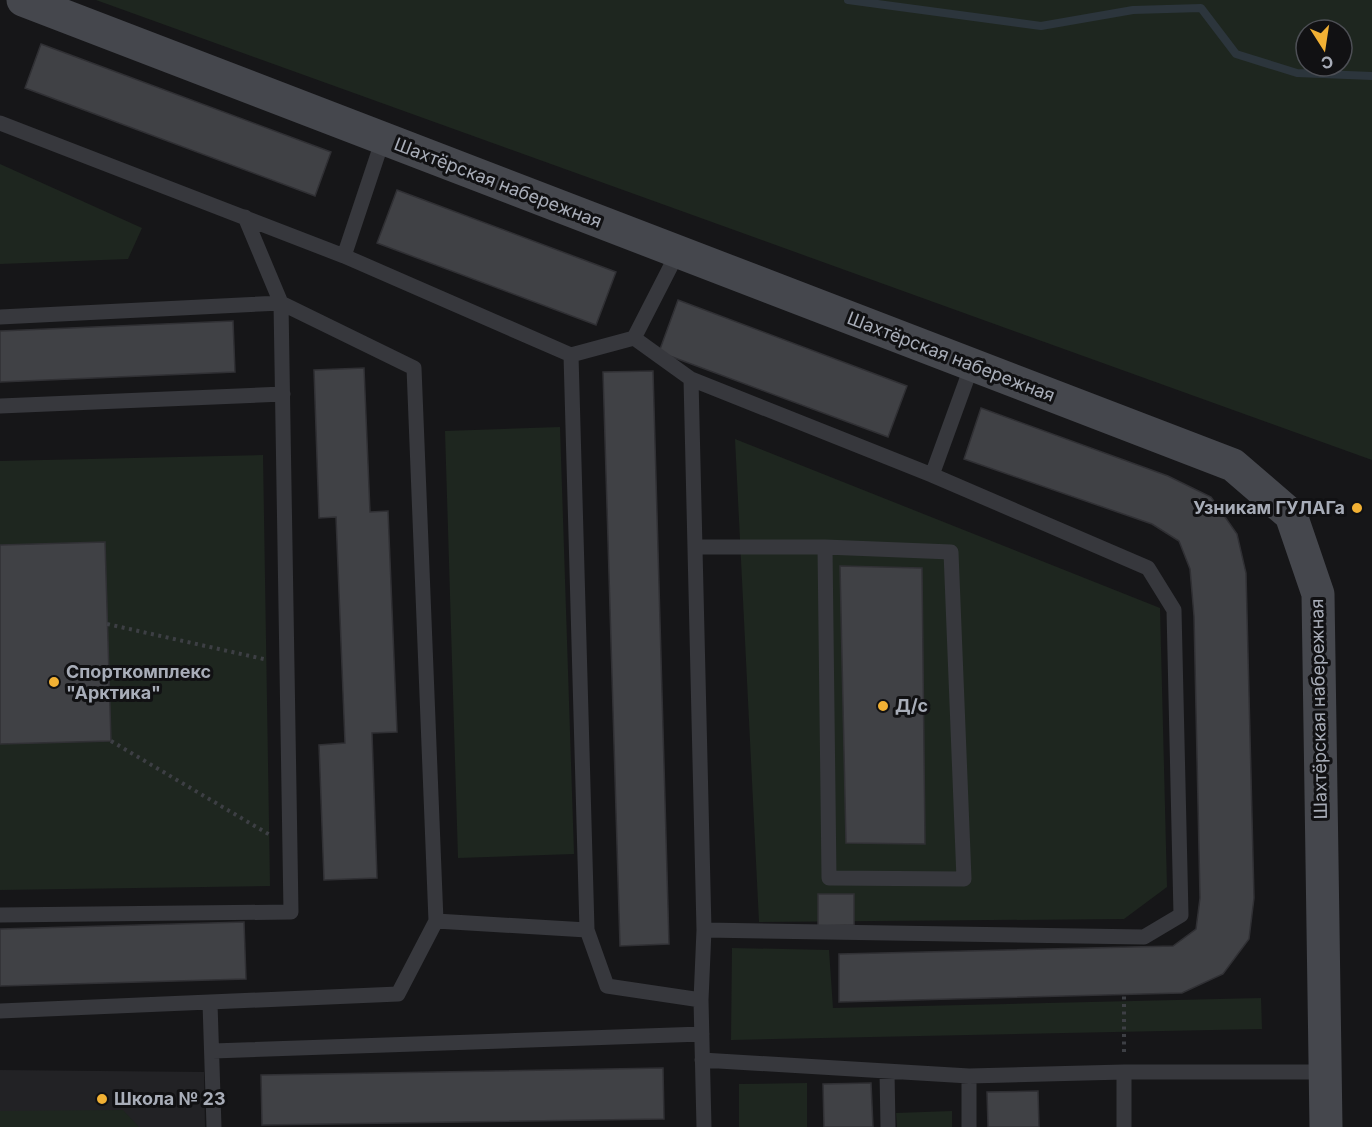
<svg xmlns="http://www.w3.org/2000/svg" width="1372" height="1127" font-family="Inter,sans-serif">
<rect width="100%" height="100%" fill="#161618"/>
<path fill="#222225" d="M0,1070l204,2 1,55h-205z"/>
<path fill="#1e261f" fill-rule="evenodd" d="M96,0h1276v460zM1306,30h36v36h-36z
M0,164l142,64 -14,31 -128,5z
M560,427l14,427 -116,4 -13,-427z
M735,439l425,169 7,279 -43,32 -365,3z
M263,455l7,431 -270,4v-429z
M732,948l97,2 4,58 428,-10 1,31 -531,11z
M807,1083v44h-68v-43z
M123,1110l16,17h-139v-16z
M952,1111v16h-55l-1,-14z"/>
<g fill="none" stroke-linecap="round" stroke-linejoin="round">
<path stroke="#2c353c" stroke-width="8" d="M848,0l193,26 92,-16 68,-2 35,46 61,19 75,3"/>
</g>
<path fill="#404145" stroke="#303034" stroke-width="1.5" d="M41,44l290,108 -16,44 -290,-108z
M397,190l219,82 -20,53 -219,-82z
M678,300l229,86 -19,51 -229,-85z
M233,321l2,51 -235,10v-51z
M364,368l6,144 18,-1 9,221 -25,1 5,145 -53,2 -5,-135 26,-2 -9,-226 -17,1 -5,-148z
M653,371l16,573 -49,2 -17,-574z
M981,408l187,68 43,21 26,37 9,39 8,325 -5,41 -26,35 -41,19 -343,9v-48l334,-8 23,-17 4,-31 -6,-282 -4,-47 -11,-28 -27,-17 -188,-65z
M105,542l6,199 -111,3v-199z
M840,566l82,2 3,276 -79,-1z
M818,894h36v31l-36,1z
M244,922l2,57 -246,7v-57z
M663,1068l1,51 -402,6 -1,-50z
M871,1083l2,44h-49l-1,-43z
M1038,1091l1,36h-51l-1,-35z"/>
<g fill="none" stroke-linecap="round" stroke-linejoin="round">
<path stroke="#3d3f44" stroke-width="4" stroke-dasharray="3 4.5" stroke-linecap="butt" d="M107,624l161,36
M111,741l159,94
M1124,1052v-56"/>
<path stroke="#37383d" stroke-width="15" d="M0,123l344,133 227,99 63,-17 44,-86
M344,256l39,-117
M0,317l281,-14 133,65 22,553 -38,73 -398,17
M634,338l57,41 13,551 -3,70 3,127
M571,355l16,575 20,56 94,14
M691,379l241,96 216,93 26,42 7,305 -37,22 -440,-7
M0,406l283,-12
M932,475l40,-110
M696,547h129l126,5 13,327 -135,-1 -4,-331
M0,915l291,-3 -10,-609 -36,-86
M436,921l151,9
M210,1003l4,124
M213,1051l489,-17
M702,1060l267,16 155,-4h201
M887,1072l1,55
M1124,1072v55
M969,1076v51"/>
<path stroke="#45474d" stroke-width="33" d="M23,0l1210,465 58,50 27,79 8,533"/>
</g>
<g fill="#f2b134" stroke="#111113" stroke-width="2">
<circle cx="1357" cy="508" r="6"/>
<circle cx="54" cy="682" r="6"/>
<circle cx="883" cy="706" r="6"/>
<circle cx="102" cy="1099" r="6"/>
</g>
<g text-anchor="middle" stroke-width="6" stroke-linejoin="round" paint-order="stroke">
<g font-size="18" fill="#a8adb8" stroke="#111113">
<text transform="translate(498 183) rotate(21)" y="6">Шахтёрская набережная</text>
<text transform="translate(951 357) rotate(21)" y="6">Шахтёрская набережная</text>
<text transform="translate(1319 709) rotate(-91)" y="6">Шахтёрская набережная</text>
</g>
<g font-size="18" font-weight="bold" fill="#a8adb8" stroke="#111113" text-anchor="start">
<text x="1345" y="514" text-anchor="end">Узникам ГУЛАГа</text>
<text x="66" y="678">Спорткомплекс<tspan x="66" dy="21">"Арктика"</tspan></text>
<text x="895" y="712">Д/с</text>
<text x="114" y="1105">Школа № 23</text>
</g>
</g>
<g transform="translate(1324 48) rotate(168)"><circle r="28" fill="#111113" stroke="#4d4f55" stroke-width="1.5"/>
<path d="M0-4.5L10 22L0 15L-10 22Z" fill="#f2b134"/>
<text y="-9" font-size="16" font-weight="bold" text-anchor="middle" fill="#a8adb8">С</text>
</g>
</svg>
